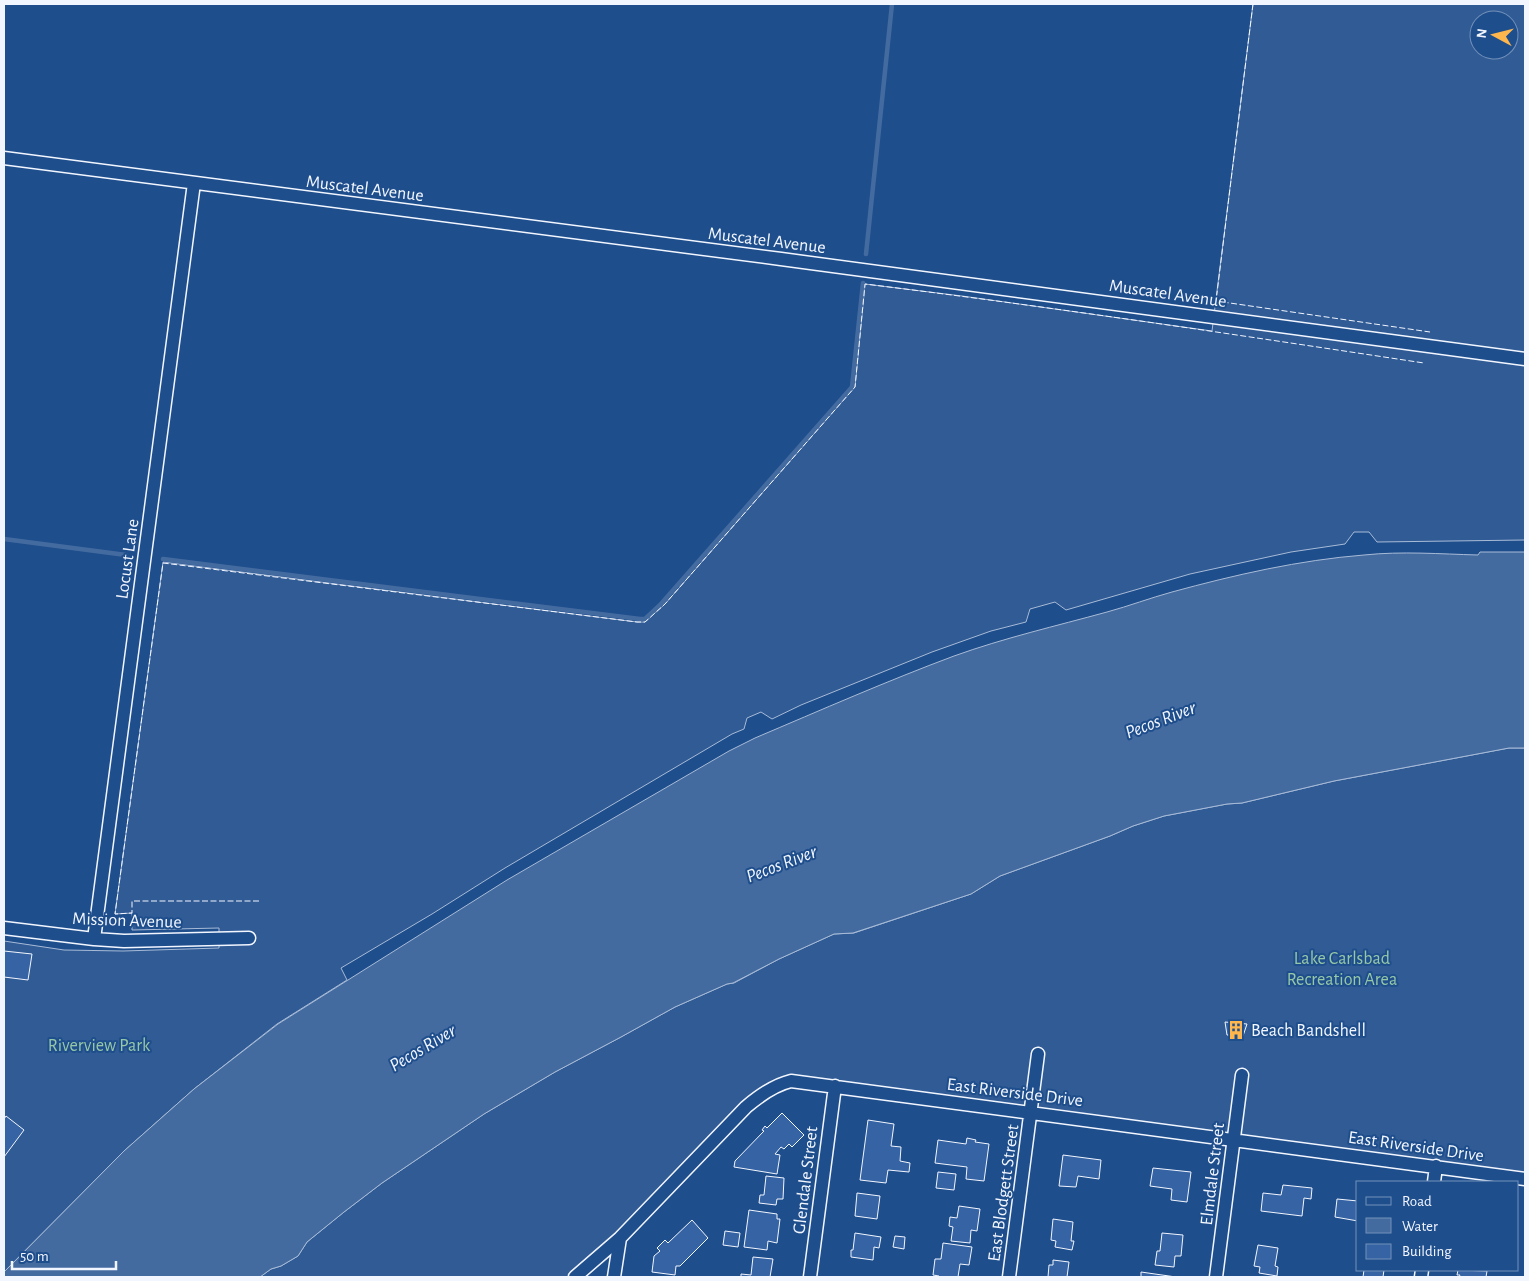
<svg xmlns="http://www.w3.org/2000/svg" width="1529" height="1281" font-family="'Alegreya Sans',sans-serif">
<rect width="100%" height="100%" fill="#1f4e8c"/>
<path fill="#305b95" stroke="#a8bbd7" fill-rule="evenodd" d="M1253,4h272v536l-148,2 -8,-10h-15l-9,12 -54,8 -101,22 -124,36 -11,-8 -25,7 -4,13 -35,9 -59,21 -131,53 -29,14 -11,-7 -14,6 -3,11 -12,5 -227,134 -73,46 -91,54 6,12 -70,44 -83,65 -70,62 -120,121v-331l60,9 59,1 96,-3v-20l-87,2v-17l-17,1 48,-352 474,60h8l20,-18 190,-217 10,-103 97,12 250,35zM1479,20h30v30h-30z
M1509,748h16v431l-734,-98 -21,8 -195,188h-315l11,-8 10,-3 17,-10 9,-14 37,-30 38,-29 102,-69 71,-42 66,-35 54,-30 52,-23 7,-1 45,-24 55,-25 20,-1 117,-39 29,-18 110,-40 23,-10 31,-10 63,-12 15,-1 92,-22z"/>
<path fill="#446ba0" stroke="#a8bbd7" d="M1480,552h45v196h-16l-175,33 -92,22 -15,1 -63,12 -31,10 -23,10 -110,40 -29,18 -118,39 -19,1 -55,25 -46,24 -6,1 -52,23 -54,30 -66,35 -71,42 -102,69 -38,29 -37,30 -9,14 -17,10 -10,3 -11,8h-256v-5l120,-121 70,-62 84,-65 229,-144 222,-129 26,-13c66,-28 132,-57 199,-82 50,-18 102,-30 153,-44 22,-6 43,-14 65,-20 62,-17 128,-32 192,-37 38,-4 76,-1 114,0z"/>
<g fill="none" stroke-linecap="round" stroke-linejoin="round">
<path stroke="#446ba0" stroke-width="4.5" d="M866,254l26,-250
M4,539l122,16
M163,559l477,60h5l15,-14 192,-218 11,-104"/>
</g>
<path fill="#3563a3" stroke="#f2f6ff" d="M4,951l28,3 -4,26 -24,-3z
M1225,1022l22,2 -4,12 -16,-1z
M782,1113l22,22 -12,12 -3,-3 -5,5 -3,-2 -6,7 5,1 -3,19 -43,-7 1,-6 29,-30 -2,-1 3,-4 2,2z
M6,1116l18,14 -20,27v-38z
M868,1120l26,4 -3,22 10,1 -1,14 10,2 -1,9 -21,-2 -2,13 -26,-3z
M967,1138l9,2 -1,2 14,2 -5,37 -18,-2 1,-12 -32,-4 3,-23 28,4z
M1063,1155l38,5 -2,19 -21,-3 -2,11 -17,-1z
M1153,1168l38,4 -4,30 -16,-2 1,-11 -22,-3z
M938,1172l18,2 -2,16 -18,-2z
M766,1176l18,2 -1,21h-6l-1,6 -17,-2 1,-8h4z
M1283,1185l29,3 -1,11 -7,-1 -2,18 -41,-5 2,-18 18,2z
M857,1193l23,3 -3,23 -22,-3z
M1337,1199l21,2v20l-23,-4z
M959,1206l21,3 -3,22 -6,-1 -1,13 -19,-2 2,-14 -4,-1 1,-9 7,1z
M749,1210l28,4v5h3l-3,24 -9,-2 -1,9 -23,-3z
M1053,1219l20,3 -2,19h3l-2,9 -17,-3 1,-6 -5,-1z
M692,1220l16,18 -28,28h-4l-1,9 -23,-3 2,-16 6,-5 -3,-3 8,-8 3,3z
M725,1231l15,2 -2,14 -15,-2z
M855,1233l26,4 -2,11 -5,-1 -1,13 -22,-3v-7h2z
M1162,1233l21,2 -2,21h-6l-1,11 -19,-2 2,-14h3z
M895,1236l10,1 -1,12 -11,-2z
M943,1243l29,4 -3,18 -9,-1 -2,13h-19v-1l-6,-1 2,-16h6z
M1258,1245l20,3 -3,18 3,1 -1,9 -18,-3 1,-6 -6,-1z
M753,1257l20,2 -3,18h-29v-3l10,1z
M1053,1260l16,2 -2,15h-19l1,-12h4z
M1364,1270h20l-1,7h-20z
M1458,1270l29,1 -1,6h-27l1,-2h-3z
M1141,1272l35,5h-35z"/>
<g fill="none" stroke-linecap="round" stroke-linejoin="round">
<g stroke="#f2f6ff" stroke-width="15">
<path id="minor" d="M4,158l777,101 744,100
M4,928l90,11 30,2 125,-3
M94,939l100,-756
M1434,1182l2,-16
M575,1277l45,-39 126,-131c13,-11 28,-22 45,-26l734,98
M614,1277l6,-39
M810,1277l25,-191
M1009,1277l29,-223
M1216,1277l26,-202
M1421,1277l1,-7"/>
</g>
<use href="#minor" stroke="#1f4e8c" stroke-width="12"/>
<path stroke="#f2f6ff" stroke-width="1" stroke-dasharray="6 2.5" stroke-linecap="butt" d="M1253,4l-37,297 214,31
M259,901h-127v12l-17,1 48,-351 474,59h8l20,-18 190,-217 10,-103c187,23 373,51 559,79"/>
</g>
<defs>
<g id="building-bare" transform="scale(1.5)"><path d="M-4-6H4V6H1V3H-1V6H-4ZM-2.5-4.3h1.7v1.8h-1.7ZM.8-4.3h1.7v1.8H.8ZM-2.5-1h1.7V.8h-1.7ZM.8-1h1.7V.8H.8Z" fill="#ffb74d" stroke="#1f4e8c" stroke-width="2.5" paint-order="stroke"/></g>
</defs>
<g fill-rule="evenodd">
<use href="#building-bare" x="1236" y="1030"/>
</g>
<g text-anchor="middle" stroke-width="4" stroke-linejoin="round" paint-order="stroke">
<g font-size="18" fill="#f2f6ff" stroke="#1f4e8c">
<text transform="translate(365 188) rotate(7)" y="6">Muscatel Avenue</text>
<text transform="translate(767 240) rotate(7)" y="6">Muscatel Avenue</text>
<text transform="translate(1168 293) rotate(8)" y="6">Muscatel Avenue</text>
<text transform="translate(127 559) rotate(-82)" y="6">Locust Lane</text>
<text transform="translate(127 920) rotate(2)" y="6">Mission Avenue</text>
<text transform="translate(1015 1092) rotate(7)" y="6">East Riverside Drive</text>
<text transform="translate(1416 1146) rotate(8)" y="6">East Riverside Drive</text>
<text transform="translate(1212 1174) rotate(-83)" y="6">Elmdale Street</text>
<text transform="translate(805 1180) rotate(-83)" y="6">Glendale Street</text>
<text transform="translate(1003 1193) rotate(-82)" y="6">East Blodgett Street</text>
</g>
<g font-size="18" fill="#97c8a6" stroke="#1f4e8c">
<text x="1342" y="964">Lake Carlsbad<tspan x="1342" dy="21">Recreation Area</tspan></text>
<text x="99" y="1051">Riverview Park</text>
</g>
<g font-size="18" fill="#f2f6ff" stroke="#1f4e8c" text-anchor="start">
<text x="1251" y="1036">Beach Bandshell</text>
</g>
<g font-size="19" font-style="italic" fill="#f2f6ff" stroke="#1f4e8c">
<text transform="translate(1160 719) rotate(-21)" y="7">Pecos River</text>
<text transform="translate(781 863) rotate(-21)" y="7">Pecos River</text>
<text transform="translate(422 1047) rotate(-31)" y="7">Pecos River</text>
</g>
</g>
<rect width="1529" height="1281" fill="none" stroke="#f2f6ff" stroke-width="10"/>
<rect x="1356" y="1181" width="162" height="90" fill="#1f4e8c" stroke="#7391ba"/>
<rect x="1366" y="1197" width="25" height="8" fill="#1f4e8c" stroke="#7391ba"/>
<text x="1402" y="1206" font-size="15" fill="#f2f6ff">Road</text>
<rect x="1366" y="1218" width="25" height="15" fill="#446ba0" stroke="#7391ba"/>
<text x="1402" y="1231" font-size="15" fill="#f2f6ff">Water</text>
<rect x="1366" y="1244" width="25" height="15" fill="#3563a3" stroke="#7391ba"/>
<text x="1402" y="1256" font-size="15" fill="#f2f6ff">Building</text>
<g transform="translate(1494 35) rotate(277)"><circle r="24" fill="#1f4e8c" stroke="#7391ba"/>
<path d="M0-4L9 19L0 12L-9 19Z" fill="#ffb74d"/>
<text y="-8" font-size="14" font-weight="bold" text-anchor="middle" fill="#f2f6ff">N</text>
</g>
<path d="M12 1261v8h104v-8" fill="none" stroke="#f2f6ff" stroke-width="2.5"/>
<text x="20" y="1261" font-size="15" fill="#f2f6ff" stroke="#1f4e8c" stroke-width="4" paint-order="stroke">50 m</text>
</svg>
